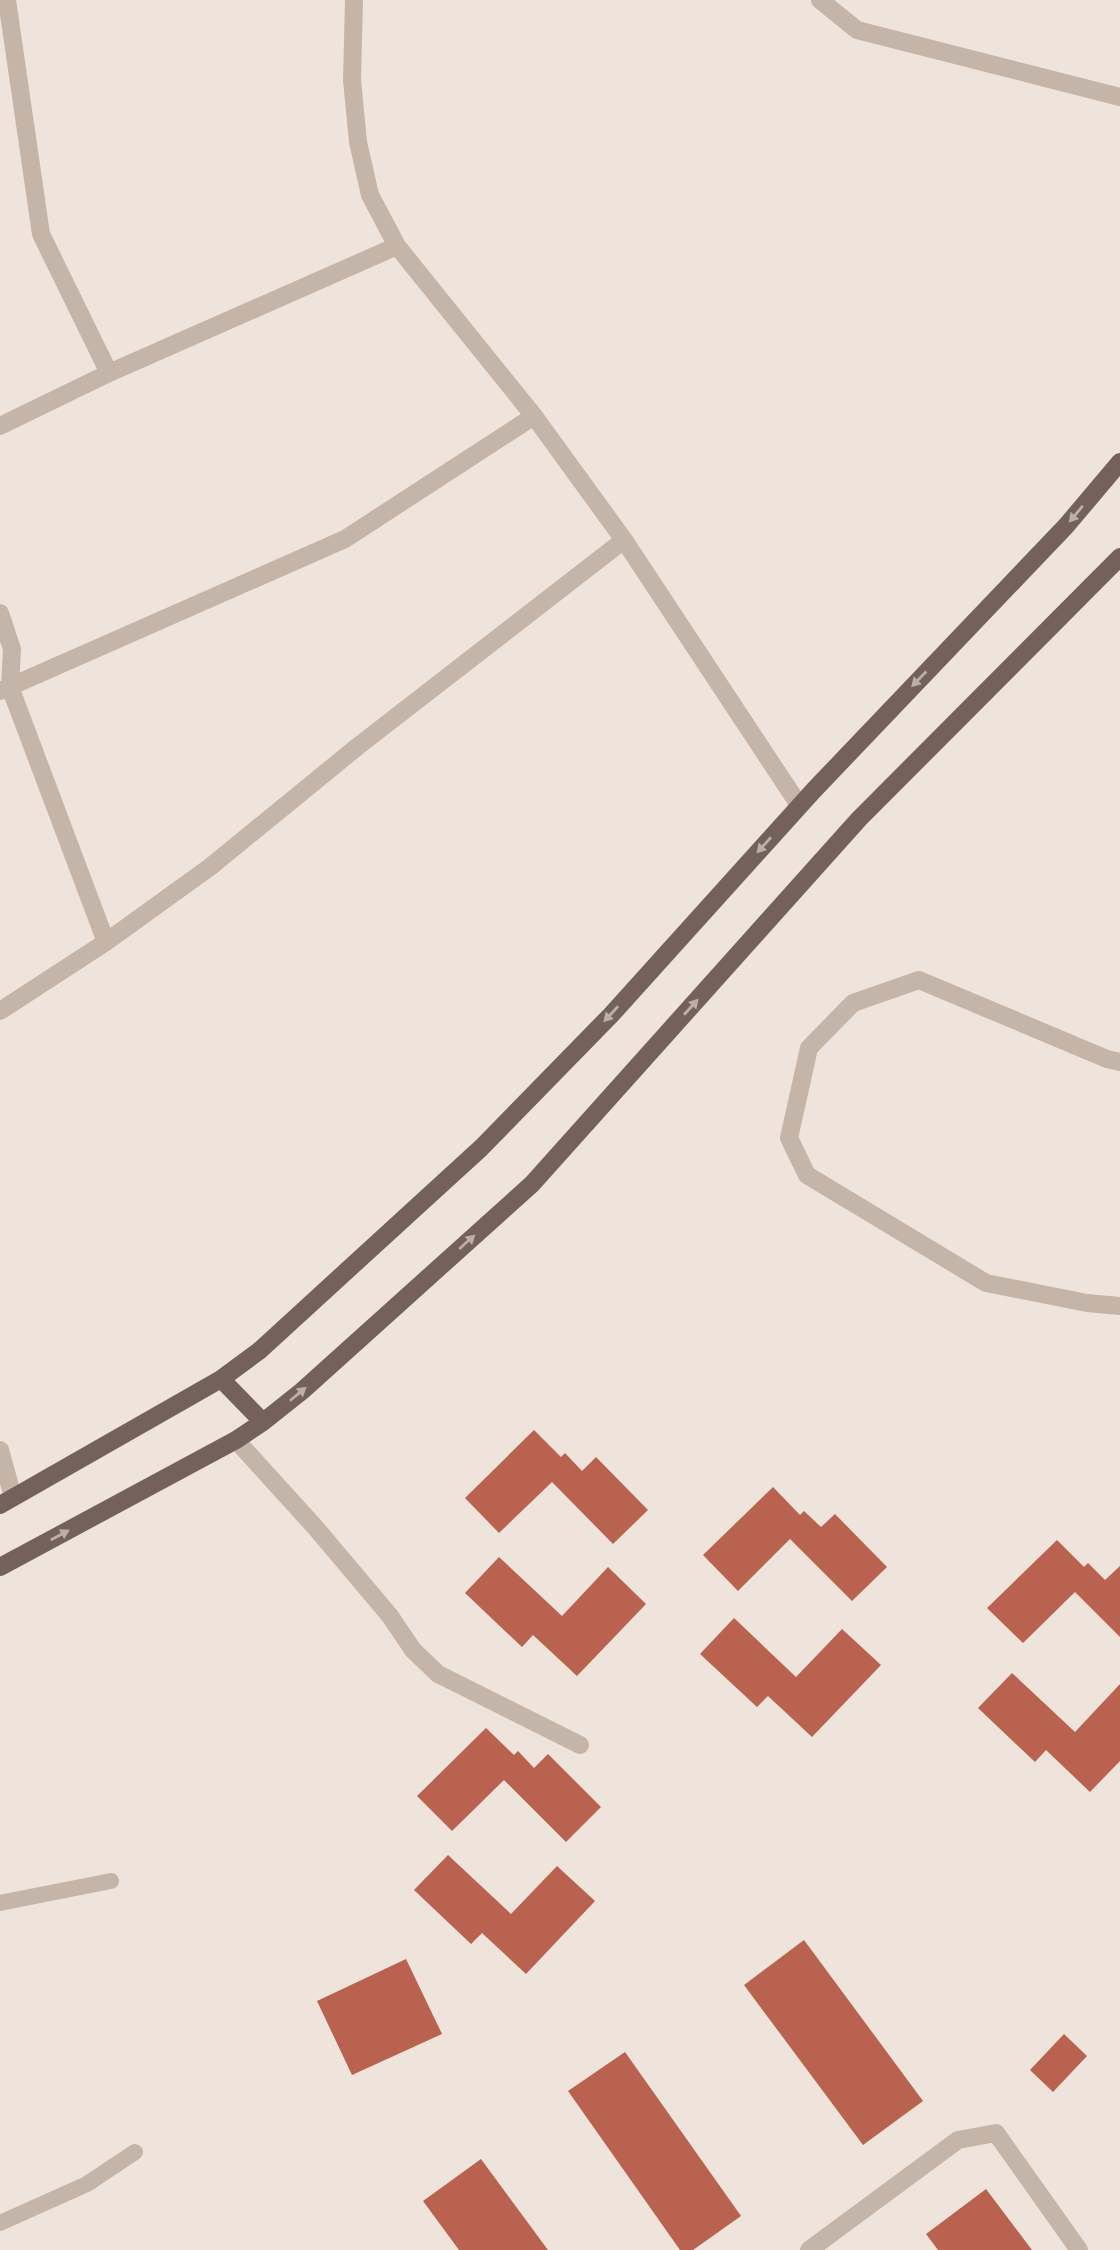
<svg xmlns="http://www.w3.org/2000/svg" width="1120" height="2250" font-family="'Source Sans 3',sans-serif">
<rect width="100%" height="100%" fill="#eee4db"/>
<path fill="#b9624f" d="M534,1430l27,27 4,-4 17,18 14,-14 52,53 -35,34 -61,-62 -53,51 -34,-35z
M773,1487l27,28 4,-4 17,16 14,-13 52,53 -35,34 -62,-62 -52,52 -35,-36z
M1057,1540l27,27 4,-4 17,17 15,-14v71l-45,-45 -52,51 -36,-35z
M499,1557l63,59 46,-49 38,37 -69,72 -44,-41 -11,12 -57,-54z
M734,1618l62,59 46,-48 39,36 -69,72 -44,-41 -11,11 -57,-53z
M1012,1673l63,59 45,-48v77l-30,31 -44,-42 -11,12 -57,-54z
M486,1728l28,27 4,-4 16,17 14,-14 53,53 -35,35 -62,-62 -52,51 -35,-35z
M448,1855l63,59 46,-48 38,35 -69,73 -44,-41 -11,11 -57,-54z
M804,1940l119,161 -60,44 -119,-160z
M406,1959l36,75 -90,41 -35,-74z
M1064,2034l23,22 -34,36 -23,-22z
M625,2052l116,164 -48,34h-13l-112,-159z
M481,2159l67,91h-89l-36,-49z
M986,2189l46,61h-94l-12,-16z"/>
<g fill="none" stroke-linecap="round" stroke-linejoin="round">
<path stroke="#c5b4a8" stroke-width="16" d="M0,1903l111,-22
M0,2223l87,-39 48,-32"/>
<path stroke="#c5b4a8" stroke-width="18" d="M7,0l34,234 68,139
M354,0l-2,80 6,62 12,53 27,51 137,170 90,124 175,265
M820,0l37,30 263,67
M0,426l109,-53 288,-127
M0,613l12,36 -2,38 96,255
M0,691l345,-152 189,-123
M0,1011l106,-69 104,-75 147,-120 267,-207
M1120,1062l-13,-3 -188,-79 -66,23 -44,45 -20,90 18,37 179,108 101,20 33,3
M236,1440l79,87 75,89 23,34 25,24 142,71
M0,1450l13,47
M809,2250l149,-110 38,-7 83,117"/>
<path stroke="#73615a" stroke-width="18" d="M221,1379l42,43
M0,1505l221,-126 38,-28 222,-203 130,-133 203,-225 252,-264 54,-64
M0,1567l236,-127 27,-18 39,-31 230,-207 327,-365 261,-262"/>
</g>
<defs><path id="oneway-solid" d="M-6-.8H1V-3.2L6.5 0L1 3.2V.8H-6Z" transform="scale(1.75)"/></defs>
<g fill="#bcafa7">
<use href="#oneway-solid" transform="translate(1076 514) rotate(130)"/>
<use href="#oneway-solid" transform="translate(919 679) rotate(134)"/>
<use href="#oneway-solid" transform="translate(764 845) rotate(132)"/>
<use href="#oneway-solid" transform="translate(691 1007) rotate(-48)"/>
<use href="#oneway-solid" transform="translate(611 1014) rotate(133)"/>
<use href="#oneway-solid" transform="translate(467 1242) rotate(-42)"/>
<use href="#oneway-solid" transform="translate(298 1394) rotate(-40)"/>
<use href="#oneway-solid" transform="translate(60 1535) rotate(-28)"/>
</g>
</svg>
